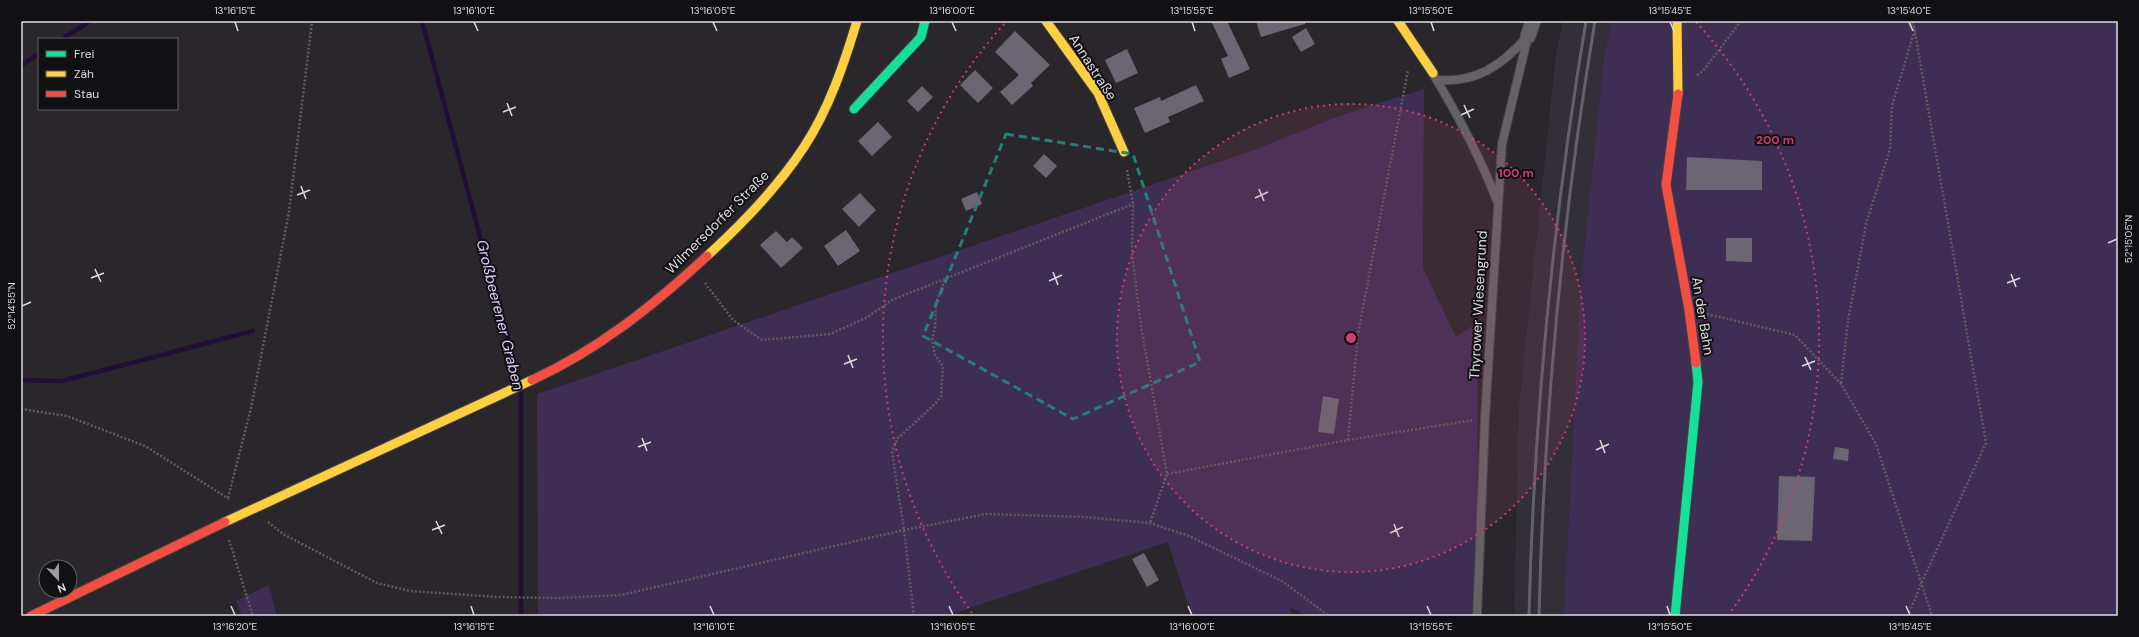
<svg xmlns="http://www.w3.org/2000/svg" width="2139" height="637" font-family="'DM Sans',sans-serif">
<rect width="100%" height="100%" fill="#29272c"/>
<path fill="#332f39" d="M1563,21h49l-8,36 -24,232 -16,327h-50l5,-210 37,-352z"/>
<path fill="#3f2e54" d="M1612,21h506v595h-554l16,-327 24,-232z
M1424,89l-1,179 33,69 22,-15 -1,294h-172l-14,-9v9h-99l-24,-74 -216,72 1,2h-415l-1,-222 714,-243 88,-35z
M269,585l8,31h-35l-6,-15z"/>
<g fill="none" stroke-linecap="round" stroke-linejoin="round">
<path stroke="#210e34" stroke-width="4.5" d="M422,21l97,360
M62,39l28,-18
M21,65l18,-11
M21,380l41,1 191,-50
M521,616v-224"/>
</g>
<path fill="#6b6672" d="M1211,21h16l23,48 -21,9 -8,-19 7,-3z
M1256,21h49v3l-44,13z
M1306,28l9,16 -14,8 -9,-15z
M1015,31l35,34 -19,18 2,3 -21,19 -12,-13 19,-17 -24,-23z
M1127,49l11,24 -22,10 -11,-23z
M975,70l18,18 -15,15 -18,-18z
M1196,85l8,16 -36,16 2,5 -25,11 -11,-25 26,-11 1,4z
M922,86l11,11 -15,15 -11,-11z
M878,122l14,15 -20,19 -14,-15z
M1044,154l13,12 -11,12 -13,-12z
M1687,157l75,4v29h-76z
M977,192l5,12 -16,7 -5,-12z
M860,193l16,17 -17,17 -17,-18z
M846,230l14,21 -22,15 -14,-20z
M776,231l11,11 5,-5 11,11 -22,20 -21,-23z
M1726,238h26v24l-26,-1z
M1323,396l16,3 -5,35 -16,-2z
M1835,447l14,2 -1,12 -15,-2z
M1779,476l36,1 -3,64 -35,-1z
M1144,553l15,27 -12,7 -15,-28z"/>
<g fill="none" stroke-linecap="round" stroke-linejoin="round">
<g stroke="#434245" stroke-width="10">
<path id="lane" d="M1433,74c25,41 47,83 64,127
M1437,80c39,3 64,-14 89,-42
M1477,616l8,-198 17,-274 26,-108"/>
</g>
<g stroke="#434245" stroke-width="17">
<path id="street" d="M1528,36l5,-15"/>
</g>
<g stroke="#434245" stroke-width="11">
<path id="fast" d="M854,109l67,-72 4,-16
M1675,616l23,-234 -2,-19"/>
</g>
<g stroke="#434245" stroke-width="11">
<path id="slow" d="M1046,21l52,72 26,59
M1398,21l35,52
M1677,21l1,73
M707,256c35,-32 71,-69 97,-109 25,-38 40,-83 53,-126
M225,522l307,-142"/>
</g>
<g stroke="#434245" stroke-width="11">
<path id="jam" d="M1678,94l-12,91 23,125 7,53
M532,380c66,-30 122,-75 175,-124
M31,616l194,-94"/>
</g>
<path stroke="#5f5d61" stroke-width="2.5" stroke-dasharray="2 2" stroke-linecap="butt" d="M1697,75l6,-4 38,-50
M1127,170l6,34 -1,49 9,73 26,148 -17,49
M705,283l28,37 29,20 68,-6 36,-16 26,-18 241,-96
M1707,314l88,21 46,49 35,60 56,172
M1841,383l7,-62 18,-97 24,-75 2,-43 23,-77 -5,-8
M21,409l46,7 78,30 84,53
M1348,440l10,-106 50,-264
M1167,474l181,-34 126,-20
M228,498l23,-90 38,-196 23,-191
M268,522l15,12 94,49 33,8 88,6 60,1 63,-3 283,-65 82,-16 98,3 66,6 39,13 93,45 47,35
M229,540l24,76
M914,616l-10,-86 -12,-79 6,-13 38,-35 5,-7 2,-30 -8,-11 -3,-15 3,-12 1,-25 9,-24
M1908,616l13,-32 65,-141 -73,-422"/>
<use href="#lane" stroke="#646265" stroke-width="8"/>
<use href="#street" stroke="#646265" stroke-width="15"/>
<use href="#fast" stroke="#16e098" stroke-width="9"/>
<use href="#slow" stroke="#ffcf43" stroke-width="9"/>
<use href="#jam" stroke="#f24e42" stroke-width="9"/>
<path stroke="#646267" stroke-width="3" d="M1529,616c5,-200 24,-398 57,-595
M1539,616c5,-200 23,-398 56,-595"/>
</g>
<path fill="none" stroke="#248079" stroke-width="3" stroke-dasharray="8 5" stroke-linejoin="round" d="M1006,134l127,20 67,208 -127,57 -150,-83z"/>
<path fill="none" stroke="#dedce0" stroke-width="1.5" d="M235,22l3,9M474,22l4,9M713,22l4,9M952,22l4,9M1192,22l3,9M1431,22l3,9M1670,22l4,9M1909,22l4,9M507,103l5,13M1464,105l6,13M503,112l13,-5M1461,115l13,-6M301,186l5,13M1259,189l5,12M297,195l13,-5M1255,198l13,-6M2108,243l9,-4M95,269l6,13M1053,272l5,13M2011,274l5,13M91,278l13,-5M1049,281l13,-6M2007,283l13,-5M22,306l9,-4M848,355l5,13M1805,357l6,13M844,364l13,-5M1802,366l13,-5M642,438l5,13M1600,440l5,13M638,447l13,-5M1596,450l13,-6M436,521l6,13M1394,524l5,13M432,530l13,-5M1390,533l13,-6M231,606l4,9M471,606l3,9M710,606l4,9M949,606l4,9M1188,606l4,9M1427,606l4,9M1667,606l3,9M1906,606l4,9"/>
<circle cx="1351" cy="338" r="234" fill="#c83f76" fill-opacity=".12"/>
<g fill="none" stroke="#c83f76" stroke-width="2" stroke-dasharray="2 4">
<circle cx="1351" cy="338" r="234"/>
<path d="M972 613A468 468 0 0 1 1006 22M1696 22A468 468 0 0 1 1730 613"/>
</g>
<g text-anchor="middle" stroke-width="4" stroke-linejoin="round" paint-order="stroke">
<g font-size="14" fill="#dedce0" stroke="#111013">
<text transform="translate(1093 67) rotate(57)" y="5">Annastraße</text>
<text transform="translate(717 222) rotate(-45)" y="5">Wilmersdorfer Straße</text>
<text transform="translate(1478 305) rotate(-87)" y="5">Thyrower Wiesengrund</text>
<text transform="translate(1703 316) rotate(81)" y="5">An der Bahn</text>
</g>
<g font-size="15" font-style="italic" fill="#dfcefb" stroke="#111013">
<text transform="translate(500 315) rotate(76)" y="5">Großbeerener Graben</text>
</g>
</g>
<circle cx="1351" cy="338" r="6" fill="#c83f76" stroke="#111013" stroke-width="2"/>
<g font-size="12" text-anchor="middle" font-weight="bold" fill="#c83f76" stroke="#111013" stroke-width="4" stroke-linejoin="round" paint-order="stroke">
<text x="1775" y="144">200 m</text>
<text x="1516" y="177">100 m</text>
</g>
<rect width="2139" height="637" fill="none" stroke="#111013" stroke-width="44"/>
<rect x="38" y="38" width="140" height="72" fill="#111013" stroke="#636265"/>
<rect x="46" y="51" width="20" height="6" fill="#16e098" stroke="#636265"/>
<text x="74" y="58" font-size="12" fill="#dedce0">Frei</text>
<rect x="46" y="71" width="20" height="6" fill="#ffcf43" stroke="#636265"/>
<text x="74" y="78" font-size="12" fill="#dedce0">Zäh</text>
<rect x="46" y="91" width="20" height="6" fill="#f24e42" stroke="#636265"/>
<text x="74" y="98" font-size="12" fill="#dedce0">Stau</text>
<g transform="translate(58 579) rotate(158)"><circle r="19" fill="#111013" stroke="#636265"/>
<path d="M0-3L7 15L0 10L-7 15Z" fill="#9f9da1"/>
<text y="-6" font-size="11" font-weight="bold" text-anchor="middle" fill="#dedce0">N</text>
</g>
<rect x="22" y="22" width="2095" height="593" fill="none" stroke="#dedce0" stroke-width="1.5"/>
<g font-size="10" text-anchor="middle" fill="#dedce0">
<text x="235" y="14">13°16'15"E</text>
<text x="474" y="14">13°16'10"E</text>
<text x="713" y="14">13°16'05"E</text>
<text x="952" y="14">13°16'00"E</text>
<text x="1192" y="14">13°15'55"E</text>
<text x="1431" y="14">13°15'50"E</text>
<text x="1670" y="14">13°15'45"E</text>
<text x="1909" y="14">13°15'40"E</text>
<text transform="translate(2128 239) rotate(-90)" y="4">52°15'05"N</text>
<text transform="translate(11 306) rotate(-90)" y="4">52°14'55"N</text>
<text x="235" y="630">13°16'20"E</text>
<text x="474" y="630">13°16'15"E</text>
<text x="714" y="630">13°16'10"E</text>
<text x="953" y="630">13°16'05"E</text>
<text x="1192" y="630">13°16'00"E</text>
<text x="1431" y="630">13°15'55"E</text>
<text x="1670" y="630">13°15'50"E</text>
<text x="1910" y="630">13°15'45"E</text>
</g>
</svg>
